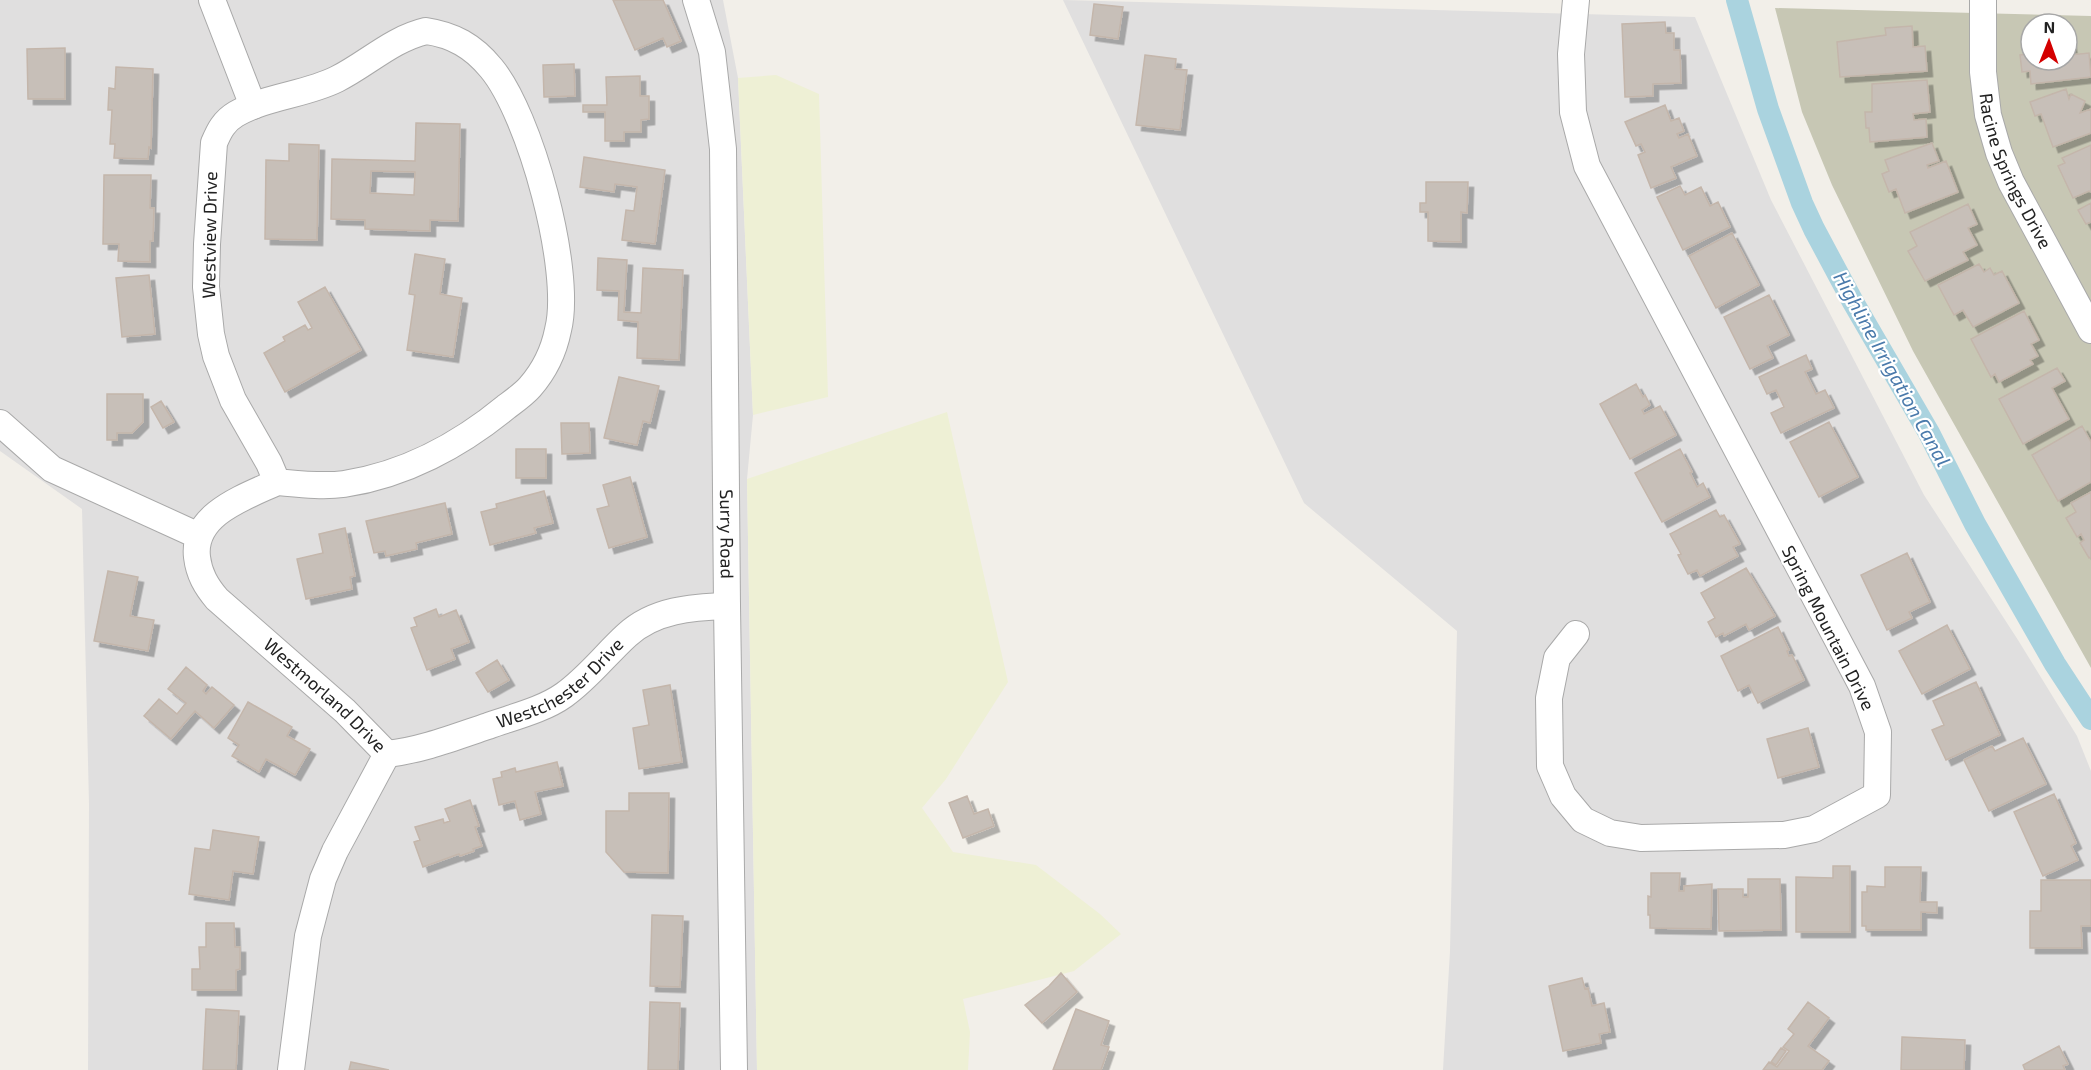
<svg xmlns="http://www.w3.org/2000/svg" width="2091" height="1070" font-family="'Exo 2',sans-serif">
<defs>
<filter id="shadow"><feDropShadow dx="5.5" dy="5.5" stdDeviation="0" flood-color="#0004"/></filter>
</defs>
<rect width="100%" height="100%" fill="#f2efe9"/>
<path fill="#e0dfdf" d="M0,0h723l15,78 15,337 -6,64 10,591h-669l1,-266 -7,-295 -82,-58z
M1063,0l632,17 76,183 153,295 94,145 59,96 14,35v299h-648l7,-119 7,-320 -153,-128z"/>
<path fill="#c7c7b4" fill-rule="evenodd" d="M1775,8l316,8v652l-178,-317 -81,-166 -30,-73zM2031,24h36v36h-36z"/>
<path fill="#eef0d5" d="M776,75l43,19 9,303 -75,18 -15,-337z
M947,412l61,270 -62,97 -24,29 31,44 83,13 64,49 21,20 -47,37 -111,28 7,33 -2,38h-211l-10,-591z"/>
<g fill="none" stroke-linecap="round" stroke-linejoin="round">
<path stroke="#aad3df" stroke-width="22" d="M1737,0l31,109 34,94 12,26 39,73 76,131 46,91 80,140 36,55"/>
</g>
<path fill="#c7bfb8" stroke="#c4b6ab" stroke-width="1.5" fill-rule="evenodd" filter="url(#shadow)" d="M613,0h50l18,41 -14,6 -4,-9 -28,12z
M1094,4l29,3 -5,32 -28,-4z
M1665,22l1,11h8v17h6l1,33 -28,1v12l-28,1 -3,-73z
M1912,26l1,21 12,-1 2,25 -87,6 -3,-35 49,-7 -1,-7z
M2067,32h2l3,19h-2v4l19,-2 2,24 -60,7 -1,-13 -8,1 -2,-17 8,-1 -2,-17 5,-1v24h36z
M65,48v51h-37l-1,-50z
M1145,55l31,4 -1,10 12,1 -7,60 -44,-5z
M574,64l1,32 -31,1 -1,-32z
M116,67l37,2 -2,79 -2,-1 -1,12 -34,-1 1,-14h-5l2,-34h-4l1,-22 6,1z
M640,76v20h9v23l-8,1v12h-17v9h-19v-29h-22v-7h24l-1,-28z
M1927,80l3,32 -17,2 1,6 12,-1 1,18 -57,5 -1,-14h-3l-1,-16h7v-28z
M2066,89l3,10 2,-5 14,7 -5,12 11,-4v24l-38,14 -12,-33 -6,2 -5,-14z
M1665,105l6,16 8,-3 5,13 -7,3 2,4 9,-4 9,22 -26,11 5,11 -25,10 -13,-33 7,-3 -4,-8 -5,2 -11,-24z
M416,123l44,1 -2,97 -28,-1v11l-65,-2v-9l-34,-1 1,-60 83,2zM371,171l44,1 -1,23 -44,-2z
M1932,143l7,18 -12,4 1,3 18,-7 12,31 -53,21 -9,-24 -7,3 -7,-18 7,-3 -4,-11z
M289,144l30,1 -2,95 -52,-1 1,-79 23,1z
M2091,145v47l-2,-1 -16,7 -15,-32 7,-3 -3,-5z
M584,157l81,13 -10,74 -33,-4 4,-30 8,1 3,-24 -22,-3 -1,8 -34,-5z
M104,175h47l-1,33h4l-1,33h-3v21l-32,-1 1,-17h-16z
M1426,182h42l-1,31 -6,-1v30l-33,-1v-29h-8v-9h6z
M1680,186l5,9 16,-8 9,19 8,-4 12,25 -47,23 -26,-53z
M2091,203v19l-5,2 -8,-14z
M1968,204l9,20 -9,4 9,17 -14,7 5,8 -43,21 -17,-30 9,-5 -7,-14z
M1732,233l27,52 -43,23 -27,-52z
M415,254l30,5 -5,35 22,4 -9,59 -46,-7 8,-55 -6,-1z
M598,258l29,2 -3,52 17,1 2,-45 40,2 -4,90 -42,-2 1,-36 -20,-2 1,-29 -22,-1z
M1979,264l5,8 6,-4 4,7 8,-4 17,32 -46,24 -10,-17 -9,5 -16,-30z
M149,275l6,59 -33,3 -6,-59z
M325,287l36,63 -76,42 -21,-39 21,-12 -2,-4 22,-12 3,5 4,-2 -14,-26z
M1769,295l20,40 -22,11 6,12 -23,11 -26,-52z
M2024,311l15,29 -8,4 7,12 -8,4 3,4 -34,18 -4,-8 -4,3 -20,-38z
M1806,355l6,14 -7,3 11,22 9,-4 9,18 -53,25 -10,-20 13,-6 -8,-17 -9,4 -8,-17z
M2057,368l8,13 -13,7 17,31 -46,25 -24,-45z
M619,377l40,9 -9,37 -7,-2 -6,24 -33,-7z
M1636,384l7,13 2,-2 5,10 -8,5 2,4 16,-8 16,29 -46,24 -30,-55z
M107,394h36v28l-11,11h-15v7h-10z
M161,401l13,21 -11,6 -12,-21z
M1829,422l29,55 -39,20 -29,-55z
M561,423h28l1,30 -28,1z
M2082,426l9,16v40l-33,19 -26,-46z
M516,449h30v29h-30z
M1680,449l12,23 -2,1 7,14 6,-4 7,14 -48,25 -27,-49z
M630,477l17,60 -38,11 -12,-39 12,-3 -6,-21z
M544,491l9,32 -19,5 2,5 -46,12 -9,-33 16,-4 -1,-4z
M2091,492v65l-2,1 -9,-15 4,-3 -3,-6 -4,3 -11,-19 10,-6 -5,-9z
M445,503l7,31 -36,9 1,6 -31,7 -1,-5 -11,2 -8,-32z
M1716,510l4,7 4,-2 16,29 -7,3 5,9 -38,20 -3,-6 -9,4 -10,-19 3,-1 -11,-20z
M345,528l10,48 -5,1 2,12 -46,10 -9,-40 26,-6 -4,-19z
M1907,553l23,49 -21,10 3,6 -25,12 -26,-55z
M1746,568l29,48 -26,14 -3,-6 -22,12 -1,-3 -7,4 -8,-15 7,-4 -14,-25z
M108,571l30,6 -8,39 24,4 -6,31 -54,-10z
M436,609l3,8 17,-7 13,32 -18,7 4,10 -28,11 -16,-42 6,-2 -3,-8z
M1947,625l23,44 -48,25 -23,-43z
M1778,627l11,23 -2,1 2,5 3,-1 12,25 -46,23 -9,-18 -11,6 -17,-35z
M497,660l12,20 -21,12 -12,-19z
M186,667l21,18 -4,6 3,3 6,-7 22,18 -20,23 -19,-17 -24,28 -27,-23 15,-17 18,15 9,-11 -18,-14z
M1976,682l24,53 -54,25 -14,-30 12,-5 -11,-24z
M670,685l12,77 -43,7 -6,-41 16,-3 -6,-35z
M248,702l44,25 -5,9 23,13 -15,26 -29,-16 -7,13 -27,-16 7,-11 -11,-7z
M1808,728l11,39 -41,11 -11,-39z
M2023,738l23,46 -57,27 -25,-51 28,-14 3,5z
M557,762l6,24 -28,6 6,22 -21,6 -5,-19 -16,4 -6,-26 9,-2 -1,-5 14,-4 1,4z
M629,793h40l-1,80 -44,-1 -18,-20v-41h23z
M2054,794l22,49 -5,3 7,14 -35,16 -29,-64z
M967,796l7,18 14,-5 6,17 -31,12 -14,-35z
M470,800l9,26 -4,1 7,19 -9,3 1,2 -14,5 -1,-2 -36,13 -9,-25 6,-2 -5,-13 28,-8 1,4 6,-2 -5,-12z
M213,830l46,7 -6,37 -20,-3 -4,29 -40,-6 6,-46 15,2z
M1833,866h17v66h-54v-55l37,1z
M1885,867h36l-1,35h17v11l-16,-1v18h-55v-4h-4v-34h5v-6l18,1z
M1651,873h29l-1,18h5v-5l28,-2 -1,45 -61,-1v-13h-2v-19l3,1z
M1748,879h32l1,51 -62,1 -1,-42h25v8h5z
M2041,880h50v46h-10l1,22h-52v-37h11z
M652,915l31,1 -3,71 -30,-1z
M206,923h28l1,24h5v22l-4,1v20h-44v-21h8l-1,-22h7z
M1061,973l16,19 -35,31 -17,-18 24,-19z
M1582,978l3,11 3,-1 4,18 12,-3 6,29 -11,2 2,9 -38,8 -14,-65z
M650,1002l30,1 -2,67h-30z
M1808,1002l21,16 -21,28 21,15 -7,9h-59l6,-8 8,5 12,-16 -6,-4 11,-13 -6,-5z
M206,1009l33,2 -3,59h-33z
M1076,1009l33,12 -8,24 8,2 -8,23h-48z
M1902,1037l63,3 -1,30h-63z
M2059,1046l9,18 -5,2 2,4h-40l-2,-5z
M1781,1048l5,3 -10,14 -5,-3z
M351,1062l38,8h-40z"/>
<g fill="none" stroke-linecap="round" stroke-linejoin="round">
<g stroke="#a9a9a9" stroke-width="28">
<g id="minor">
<path d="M212,0l41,106"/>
<path id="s1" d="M696,0l16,52 11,97 4,457 7,464"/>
<path id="s2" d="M1983,0v72l5,43 11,38 12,29 80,148"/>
<path d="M426,31c27,4 47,15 65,37 39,46 82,203 67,262 -4,20 -14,41 -28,57 -6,7 -16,14 -24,20 -46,38 -102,68 -162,77 -22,3 -45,0 -67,-2l-8,-19 -36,-63 -17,-44 -5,-22 -5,-47 1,-43 7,-101c5,-12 10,-22 22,-29 31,-18 69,-19 101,-35 30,-15 55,-40 89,-48z"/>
<path d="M0,423l52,46 147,67"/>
<path id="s3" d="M277,482c-32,15 -85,32 -80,75 2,17 9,29 20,42l128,112 42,43"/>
<path d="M1576,634l-19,24 -8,40 1,68 13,30 20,24 27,13 31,5 143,-3 30,-6 63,-34 1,-63 -16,-46 -275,-520 -14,-54 -2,-58 5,-54"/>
<path id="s4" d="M387,754c35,-4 68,-17 101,-28 25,-9 55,-16 76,-31 24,-17 42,-41 63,-60 27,-25 65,-28 100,-29"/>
<path d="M291,1070l17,-134 15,-57 12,-28 52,-97"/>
</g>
</g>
<use href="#minor" stroke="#fff" stroke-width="26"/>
</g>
<g text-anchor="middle" stroke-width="4.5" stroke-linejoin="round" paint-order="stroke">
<g font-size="18" fill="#222" stroke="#fff">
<text dy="6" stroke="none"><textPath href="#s2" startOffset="177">Racine Springs Drive</textPath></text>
<text transform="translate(210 235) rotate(-89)" y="6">Westview Drive</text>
<text dy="6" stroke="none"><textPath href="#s1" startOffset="537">Surry Road</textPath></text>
<text transform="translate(1828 628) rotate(63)" y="6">Spring Mountain Drive</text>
<text dy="6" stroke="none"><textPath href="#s4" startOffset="190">Westchester Drive</textPath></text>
<text dy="6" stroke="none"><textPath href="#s3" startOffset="310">Westmorland Drive</textPath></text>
</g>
<g font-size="20" font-style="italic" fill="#4a7aab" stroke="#fff">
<text transform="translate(1892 369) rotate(61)" y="7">Highline Irrigation Canal</text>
</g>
</g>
<g transform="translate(2049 42) rotate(1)"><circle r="28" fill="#ffffff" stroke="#a7a7a7" stroke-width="1.5"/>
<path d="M0-4.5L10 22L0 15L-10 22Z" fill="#d40000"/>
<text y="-9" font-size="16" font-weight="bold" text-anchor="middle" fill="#222222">N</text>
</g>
</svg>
